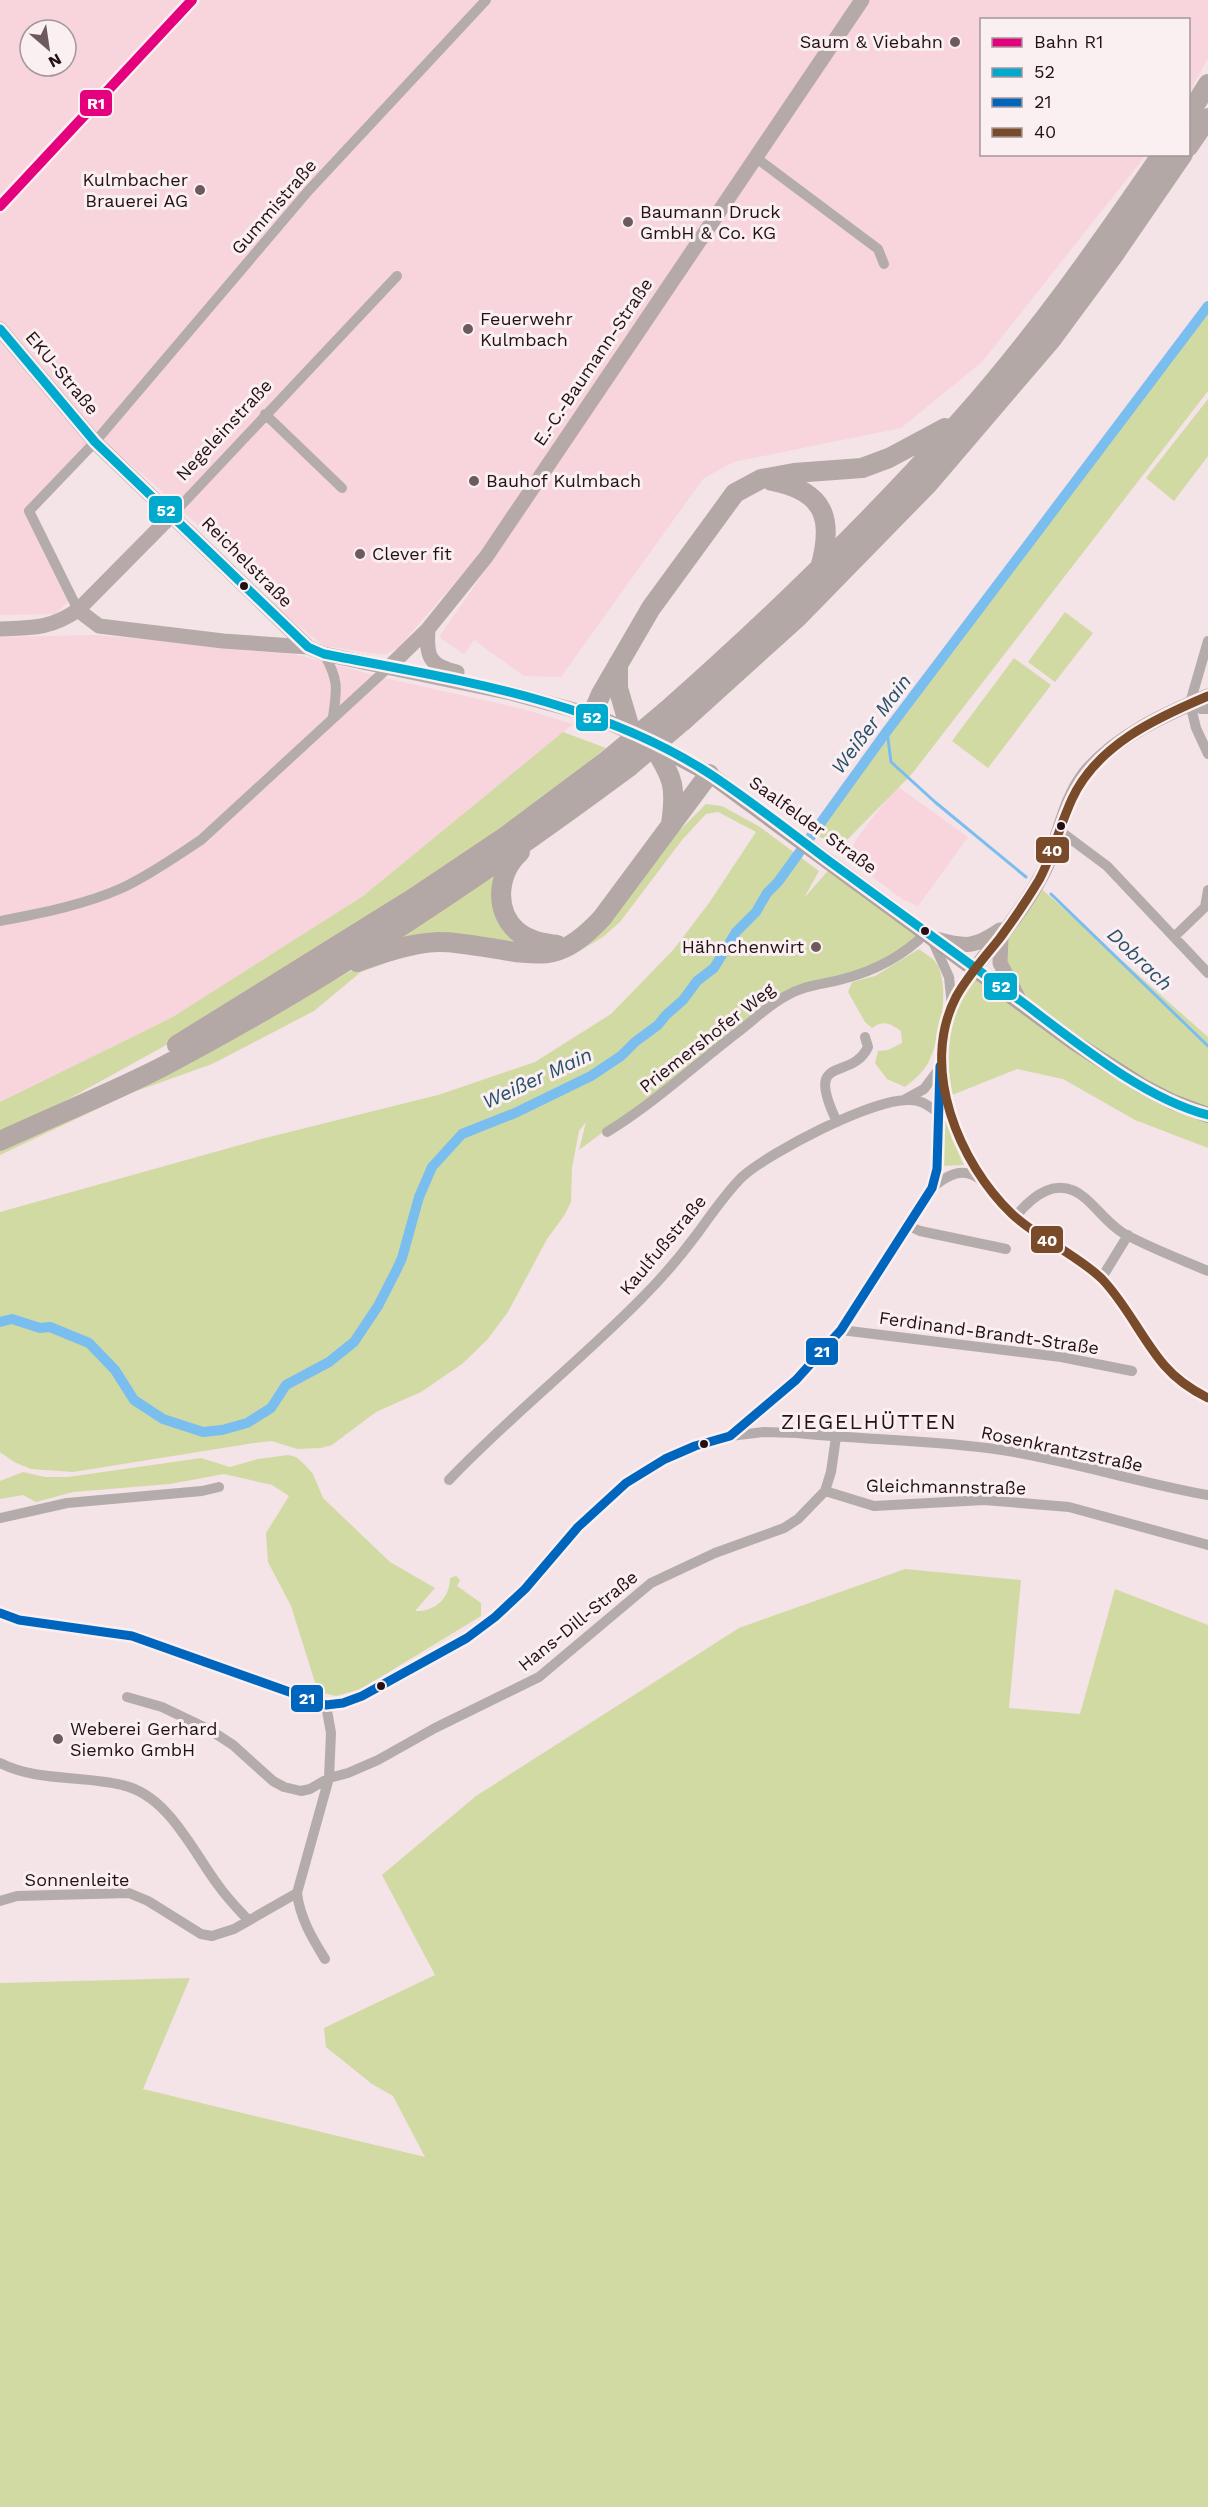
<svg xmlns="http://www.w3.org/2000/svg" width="1208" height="2507" font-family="'Work Sans',sans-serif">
<rect width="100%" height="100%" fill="#f4e3e7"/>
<path fill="#f8d5dd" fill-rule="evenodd" d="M0,0h1208v58l-19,35 -1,-73h-206v134l164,1 -164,207 -81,66 -168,34 -30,17 -142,198 -37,-1 -50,-36 -10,14 -25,-17 64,-92 -12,-9 -19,27 -74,85 -13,6h-7l-54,-8 -40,-32 -51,-56 -78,-73 -59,-50 -68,72 42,93 -15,14 -55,1zM30,30h36v36h-36z
M95,635l187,16 103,27 138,31 50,15 -210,172 -192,122 -171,84v-465z
M897,786l71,51 -50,69 -16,-7 -54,-41 9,-20z"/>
<path fill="#d2daa4" d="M1208,307v84l-297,384 -71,72 -26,-13z
M1208,399v57l-34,45 -28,-23z
M1065,612l28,21 -38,49 -27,-20z
M1014,658l37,27 -63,83 -36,-27z
M563,732l43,16 -16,13 1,3 -79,59 -324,210 -154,85 -34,15v-31l171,-84 192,-122z
M706,804l16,2 38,21 59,44 -15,27 30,-34 92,69 -30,24 -111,39 -206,154 7,-28 -7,9 -7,37 -1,34 -7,14 -17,23 -39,73 -21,28 -25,24 -41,28 -45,20 -44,33 -11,3 -24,1 -25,-8 -18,2 -181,29 -42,-3 -17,-7 -14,-10v-240l261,-73 177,-44 97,-33 76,-48 63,-65 35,-46 47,-71 -38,-20 -12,2 -24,26 -62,82 -17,15 -32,19 -26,7h-18l-56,-11 -22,-1 -21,1 -37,9 -30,11 -47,39 -102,53 -81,29 -131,62v-8l297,-146 50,-28 26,-12 45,-13 134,10z
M499,863l-3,21 34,61 -153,5z
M1036,884l172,153v111l-73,-28 -72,-41 -46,-10 -70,28 -7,-31 12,-60 23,-38 42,28 -17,-33 10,-40z
M919,949c4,4 11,7 15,11 18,21 6,77 -4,99 -5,12 -15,20 -25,28l-18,-8 -12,-16 3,-12 10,-1 14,-7 -1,-12c-12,-8 -17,-11 -29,-3l-7,-6 -17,-30 4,-10 23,-6z
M944,1121l4,2 4,16 12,26 -23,1c2,-11 -1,-38 3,-45z
M288,1455l8,2 8,7 9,10 10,24 67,64 45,26 -20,23c20,1 35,-13 35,-33l6,-2 4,4 -3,6 24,17v13l-120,73 -25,7 -18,-4 -27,-86 -23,-44 -2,-29 23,-37 -17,-11 -48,-11 -54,10 -97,8 -37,10 -13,-7 -23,4v-18l23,-9 22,5h23l133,-19 29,9 28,-8z
M905,1569l116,11 -12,128 71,6 35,-125 93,36v882h-1208v-524l190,-5 -47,111 282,68 -32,-61 -21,-12 -46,-37 -2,-19 111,-53 -53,-100 94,-79 263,-168z"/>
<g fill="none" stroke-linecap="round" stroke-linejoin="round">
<path stroke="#7abdef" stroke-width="3" d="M887,731l4,31 44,40 91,75
M1051,894l157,152"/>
<path stroke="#7abdef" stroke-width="10" d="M0,1322l12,-3 28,9 10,-1 39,16 26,27 19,30 29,19 40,13 19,-2 25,-7 24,-15 15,-23 43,-23 25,-20 24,-36 18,-35 6,-13 17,-61 13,-30 30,-33 53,-21 76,-37 30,-20 14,-14 23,-17 8,-10 17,-15 14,-19 17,-13 22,-36 20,-20 11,-19 11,-11 109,-151 321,-425"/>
<path stroke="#b4acaa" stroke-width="10" d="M755,157l123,92 6,15
M265,414l77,74
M172,515l225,-239
M78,610l-49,-99 66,-69 214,-252 177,-190
M1208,641l-18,62 6,25 12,26
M324,654c15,26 13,35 9,63
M1190,703l11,6h7
M1060,831l47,35 101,107
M0,921c41,-8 84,-16 122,-33 28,-13 53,-31 79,-48l188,-173
M1174,937l31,-30 3,-17
M934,944l15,33 3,29
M941,1071c-5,-37 14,-74 34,-103
M943,1086c13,48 32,97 71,130 28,24 63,38 89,65 24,25 38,58 61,85 12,13 28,24 44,32
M904,1100l20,-11 15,-20
M837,1122c-34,-71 14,-39 31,-75l-3,-10
M607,1132c49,-30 90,-69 135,-103 14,-11 28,-25 44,-33 21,-12 36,-11 57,-17 31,-8 60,-23 83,-46
M932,1188c15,-13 32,-23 50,-7
M1015,1217c18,-22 43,-42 70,-19 13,11 23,26 38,35 27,15 57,26 85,38
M909,1226l11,5 86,18
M1101,1279l27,-44
M841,1330l220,27 71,14
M730,1436l34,-4 33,1c68,7 138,7 205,17 70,11 137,33 206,45
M449,1480c61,-64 130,-118 192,-181 20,-20 39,-42 56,-65 14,-19 28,-40 45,-57 28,-25 131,-79 168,-77 12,0 18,6 28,12
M825,1491l49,15 110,-6 85,7 139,38
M0,1518l67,-15 135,-12 17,-4
M0,1613l19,7 113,16 194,69 17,-2 19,-7 105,-58 28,-21 30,-28 53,-62 48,-44 39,-24 30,-13 35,-10 66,-56 45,-50 91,-142 5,-19 3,-103
M127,1697l35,10 48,23 23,15 40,36 11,6 17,4 9,-2 19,-11 19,-5 30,-13 57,-32 104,-51 112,-94 64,-30 69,-25 14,-9 27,-28 6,-19 5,-35
M0,1763c37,19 82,12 122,22 46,10 70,65 96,100 9,13 20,24 30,35
M0,1901l17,-5 112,-3 19,8 53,33 11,2 22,-7 63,-36
M325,1959c-13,-21 -25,-41 -28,-66l32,-115 2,-45 -5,-28"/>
<path stroke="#b6aaa9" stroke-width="15" d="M0,329l95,113 213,205 16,7 187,39 81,22
M78,610l21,16 124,15 85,6
M0,629c32,-1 50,0 78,-19l94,-95
M428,629c-2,27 1,37 29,43
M389,667l39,-38 58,-72 376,-557
M1001,937l-1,26 20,38
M936,939c30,8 38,9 64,-9
M975,968c25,-30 51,-62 69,-97 15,-31 20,-70 41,-97 31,-38 79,-59 123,-78"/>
<path stroke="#afa3a2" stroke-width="16" d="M592,715l39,17 78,42 366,269 67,43 31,16 35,13"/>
<path stroke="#b4a8a7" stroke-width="20" d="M1188,116l20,-32
M1188,147l20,-29
M772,481c53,10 62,38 48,87
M618,664v24l13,44
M666,711c103,-91 202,-187 294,-290 74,-83 139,-175 202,-267
M592,715l9,-21 50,-86 84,-115 26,-14 33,-6 68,-5 27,-10 56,-30
M683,721l115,-104 130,-133 123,-144 62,-84 70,-102
M651,742c21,36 26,40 20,82
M520,852c-22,20 -27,58 -3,79 12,10 26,12 40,14
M357,962c26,-9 52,-19 81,-20 33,-1 87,17 115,10 19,-4 36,-20 49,-34l107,-144
M177,1045l235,-146 94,-63 103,-77
M0,1141c54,-25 109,-47 162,-74 163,-85 319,-190 467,-300"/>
<path stroke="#b4a8a7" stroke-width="20" d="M609,759l57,-48
M629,767l54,-46"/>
<g stroke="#faeff1" stroke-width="14">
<path id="bus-1" d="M0,329l95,113 213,205 16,7c132,26 271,45 386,120 41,27 80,58 119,87 63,46 126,92 189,138 54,40 124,99 190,116"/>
</g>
<g stroke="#faeff1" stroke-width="14">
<path id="bus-2" d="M0,1613l19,7 113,16 194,69 17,-2 19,-7 105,-58 28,-21 30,-28 53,-62 48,-44 39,-24 30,-13 35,-10 66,-56 45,-50 91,-142 5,-19 3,-103"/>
</g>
<g stroke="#faeff1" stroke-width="14">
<path id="bus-3" d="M1208,696c-52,22 -111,49 -136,103 -12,26 -19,55 -33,81 -12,20 -25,39 -39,58 -15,19 -32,37 -44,59 -37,71 3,166 56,217 25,24 63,39 90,65 25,26 39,59 62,86 12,14 28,25 44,33"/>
</g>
<use href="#bus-1" stroke="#00a9ce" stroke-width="9"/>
<use href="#bus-2" stroke="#0065bd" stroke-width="9"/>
<use href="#bus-3" stroke="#7a4b2a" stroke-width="9"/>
<g stroke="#faeff1" stroke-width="15">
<path id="rail-1" d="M0,206l192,-206"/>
</g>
<use href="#rail-1" stroke="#e5007d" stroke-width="10"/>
</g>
<g fill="#6d5a5f" stroke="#faeff1" stroke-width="2">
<circle cx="955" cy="42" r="6"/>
<circle cx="200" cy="190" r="6"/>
<circle cx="628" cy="222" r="6"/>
<circle cx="468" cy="329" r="6"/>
<circle cx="474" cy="481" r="6"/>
<circle cx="360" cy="554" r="6"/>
<circle cx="816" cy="947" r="6"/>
<circle cx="58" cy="1739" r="6"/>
</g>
<g fill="#241116" stroke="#faeff1" stroke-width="2">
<circle cx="244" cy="586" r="5"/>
<circle cx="1061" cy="826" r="5"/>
<circle cx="925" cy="931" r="5"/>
<circle cx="704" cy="1444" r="5"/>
<circle cx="381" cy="1686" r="5"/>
</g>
<g text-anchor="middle" stroke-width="6" stroke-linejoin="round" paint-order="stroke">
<g font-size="18" fill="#241116" stroke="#faeff1" text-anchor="start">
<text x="943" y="48" text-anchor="end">Saum &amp; Viebahn</text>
<text x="188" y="186" text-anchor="end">Kulmbacher<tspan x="188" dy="21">Brauerei AG</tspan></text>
<text x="640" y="218">Baumann Druck<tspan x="640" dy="21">GmbH &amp; Co. KG</tspan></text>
<text x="480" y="325">Feuerwehr<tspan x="480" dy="21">Kulmbach</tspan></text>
<text x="486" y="487">Bauhof Kulmbach</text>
<text x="372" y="560">Clever fit</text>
<text x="804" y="953" text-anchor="end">Hähnchenwirt</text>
<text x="70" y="1735">Weberei Gerhard<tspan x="70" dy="21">Siemko GmbH</tspan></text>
</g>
<g font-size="18" fill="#241116" stroke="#faeff1">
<text transform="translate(274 207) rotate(-49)" y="6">Gummistraße</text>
<text transform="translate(593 362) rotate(-56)" y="6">E.-C.-Baumann-Straße</text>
<text transform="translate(62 373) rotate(50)" y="6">EKU-Straße</text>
<text transform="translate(224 430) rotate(-47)" y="6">Negeleinstraße</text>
<text transform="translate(247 562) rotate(45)" y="6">Reichelstraße</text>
<text transform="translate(813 825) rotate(36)" y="6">Saalfelder Straße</text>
<text transform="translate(707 1038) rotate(-38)" y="6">Priemershofer Weg</text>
<text transform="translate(663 1245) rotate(-50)" y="6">Kaulfußstraße</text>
<text transform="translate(989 1333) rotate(8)" y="6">Ferdinand-Brandt-Straße</text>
<text transform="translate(1062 1449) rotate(12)" y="6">Rosenkrantzstraße</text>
<text transform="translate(946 1487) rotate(1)" y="6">Gleichmannstraße</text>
<text transform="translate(578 1621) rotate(-39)" y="6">Hans-Dill-Straße</text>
<text x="77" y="1886">Sonnenleite</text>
</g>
<g font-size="20" font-style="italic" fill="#27506d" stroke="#faeff1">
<text transform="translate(871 724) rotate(-53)" y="7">Weißer Main</text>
<text transform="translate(1140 959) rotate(44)" y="7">Dobrach</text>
<text transform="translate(537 1078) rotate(-25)" y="7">Weißer Main</text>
</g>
<g font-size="21" letter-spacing="1.5" fill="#241116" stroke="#faeff1">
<text x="869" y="1429">ZIEGELHÜTTEN</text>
</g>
</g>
<g stroke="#faeff1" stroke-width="2">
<rect x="79" y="89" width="34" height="28" rx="6" fill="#e5007d"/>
<rect x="148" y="495" width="35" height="29" rx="6" fill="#00a9ce"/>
<rect x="575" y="703" width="34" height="29" rx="6" fill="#00a9ce"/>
<rect x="1035" y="836" width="35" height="28" rx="6" fill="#7a4b2a"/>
<rect x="983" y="972" width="35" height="29" rx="6" fill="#00a9ce"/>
<rect x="1030" y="1225" width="34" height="29" rx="6" fill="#7a4b2a"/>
<rect x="805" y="1337" width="34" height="29" rx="6" fill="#0065bd"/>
<rect x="290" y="1684" width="34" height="29" rx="6" fill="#0065bd"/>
</g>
<g font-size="16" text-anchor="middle" font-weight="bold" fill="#fff">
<text x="96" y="109">R1</text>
<text x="166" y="516">52</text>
<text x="592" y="723">52</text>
<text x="1052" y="856">40</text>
<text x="1001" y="992">52</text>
<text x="1047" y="1246">40</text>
<text x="822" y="1357">21</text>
<text x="307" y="1704">21</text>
</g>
<rect x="980" y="18" width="210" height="138" fill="#faeff1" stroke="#a49699" stroke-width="1.5"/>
<rect x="992" y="38" width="30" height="9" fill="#e5007d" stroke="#a49699" stroke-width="1.5"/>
<text x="1034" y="48" font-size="18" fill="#241116">Bahn R1</text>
<rect x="992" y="68" width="30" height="9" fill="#00a9ce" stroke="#a49699" stroke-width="1.5"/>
<text x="1034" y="78" font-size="18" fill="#241116">52</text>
<rect x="992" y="98" width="30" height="9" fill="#0065bd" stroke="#a49699" stroke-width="1.5"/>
<text x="1034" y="108" font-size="18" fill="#241116">21</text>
<rect x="992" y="128" width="30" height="9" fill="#7a4b2a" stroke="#a49699" stroke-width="1.5"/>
<text x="1034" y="138" font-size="18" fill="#241116">40</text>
<g transform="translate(48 48) rotate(151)"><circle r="28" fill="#faeff1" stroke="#a49699" stroke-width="1.5"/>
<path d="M0-4.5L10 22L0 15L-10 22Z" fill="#6d5a5f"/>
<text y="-9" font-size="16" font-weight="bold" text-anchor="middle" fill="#241116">N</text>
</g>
</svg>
